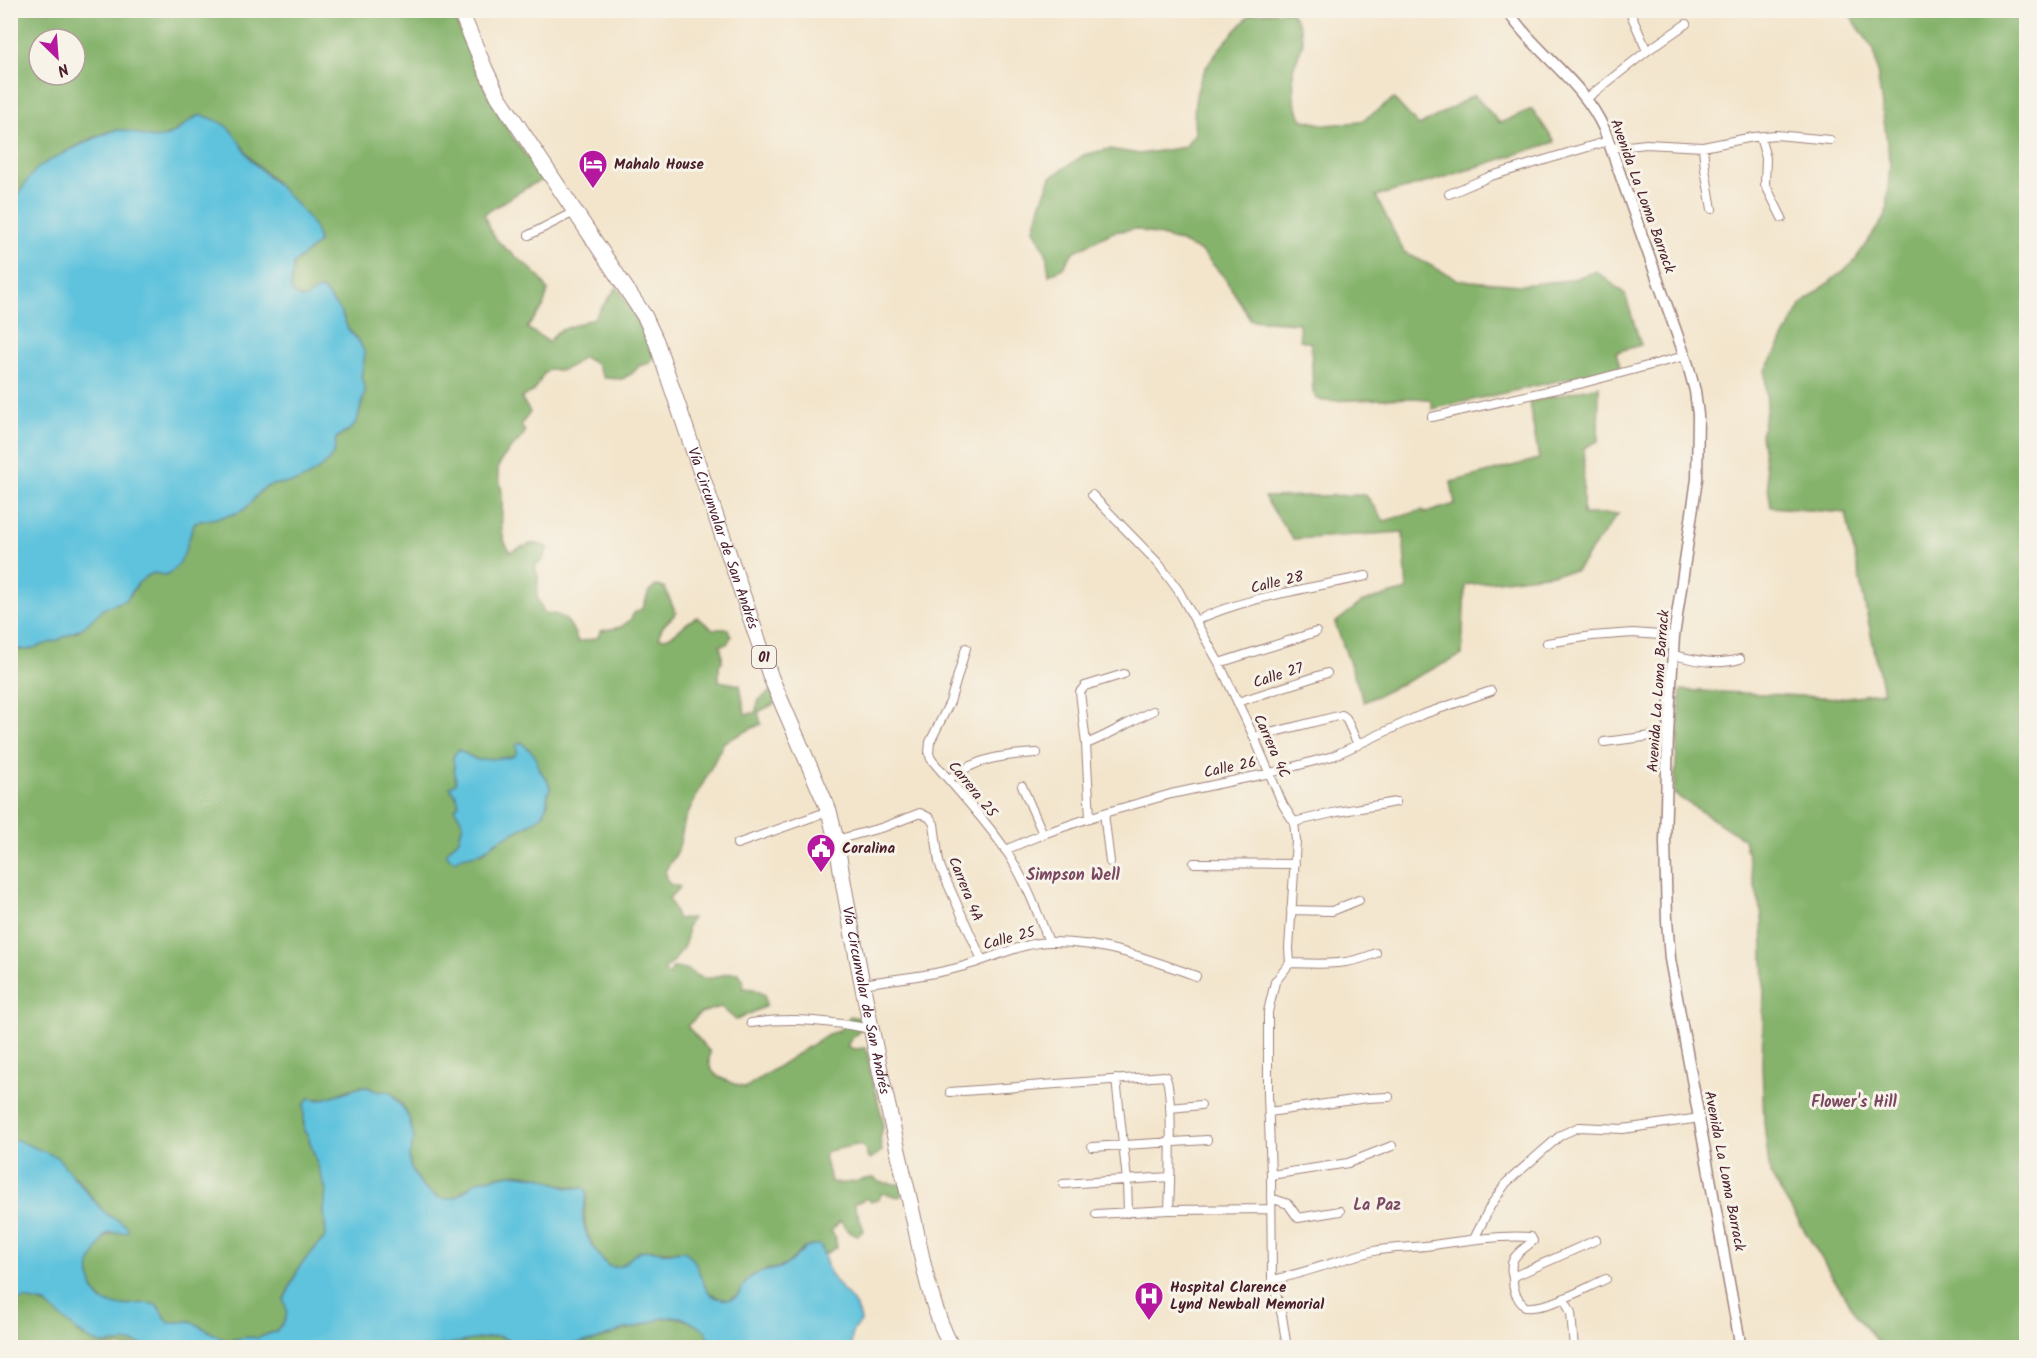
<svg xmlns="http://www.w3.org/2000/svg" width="2037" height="1358" font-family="Kalam,sans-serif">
<rect width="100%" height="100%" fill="#f7f3e8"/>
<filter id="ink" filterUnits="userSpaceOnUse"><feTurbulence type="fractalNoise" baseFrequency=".0167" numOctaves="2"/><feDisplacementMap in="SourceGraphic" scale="12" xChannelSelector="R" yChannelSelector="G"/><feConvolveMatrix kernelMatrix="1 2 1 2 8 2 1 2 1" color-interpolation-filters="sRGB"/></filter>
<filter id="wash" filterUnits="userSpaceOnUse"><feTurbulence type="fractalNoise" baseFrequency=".008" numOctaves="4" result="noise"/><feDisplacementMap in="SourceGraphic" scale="24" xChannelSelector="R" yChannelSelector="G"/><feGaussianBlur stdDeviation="1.35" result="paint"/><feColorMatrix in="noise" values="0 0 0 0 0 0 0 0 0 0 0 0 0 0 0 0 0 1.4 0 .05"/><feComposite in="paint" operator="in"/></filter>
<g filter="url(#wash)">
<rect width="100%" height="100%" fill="#f3e5cc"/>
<path fill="#85b36c" stroke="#68694c" stroke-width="1.5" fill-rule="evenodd" d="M11,11h441c17,44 35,89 62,128 9,14 21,27 31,40l-14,6 -47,29c4,9 7,20 13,26 17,19 40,27 51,51l-5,16 -16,21 22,14 8,-10 37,-14 23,-31 22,34 9,21 8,12 -6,9 -11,3 -6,7 -11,6 -18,-1 -8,-14 -13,-7c-12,9 -17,16 -33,12l-7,6 -9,16 -13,7 9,14 -9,13 4,7c-6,11 -18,18 -24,29 -7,11 0,20 1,32 2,22 -6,37 8,59 17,-6 21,-13 38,-4l-6,13 -7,5 3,12 -1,19 7,16c21,0 27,10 34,29l19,-4 4,-7 20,-4 9,-7 4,-7 9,-5 6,-17 7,-5 8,1 12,26c-6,8 -17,13 -17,25 16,2 23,-15 38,-21l16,12h15l3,8 -4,7 -7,1 2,9v8l-3,3v16l21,4 5,29 10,-1 4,-13 12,-9 5,12 -18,9 3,12 -37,18 -39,77 -7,32 -13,20 4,13 11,3 -11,11 9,21 14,-1 -5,9v10l-3,9 -10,15 -10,9 6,6 2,-8c21,-1 14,4 28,9 11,4 19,-2 29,-4 4,-1 7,0 10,0l5,10 -2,5 12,1 11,6 1,11 -30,14 -15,-13 -20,6 -14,13 23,26c-6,25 16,28 35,36l83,-54 11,-3 11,-15 14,3c-1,14 -11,15 -17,27l7,3 12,-1 4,16v8l11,41 2,13 -3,14 2,11 -12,8 -3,-2v-5l-5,-6 -6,-1 -28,6 -3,2c-1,8 1,11 4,19 1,3 0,6 2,9 6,7 33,-3 43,-3l5,4 24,3v8l-4,4 -17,-4 -3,6 -8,3 -4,-4 -13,6 10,26 -6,5 -7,-2 -11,-12 -9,10 4,6 2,10 -12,7 -5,-9 -16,3 -18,17 -12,4h-7l-15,7 -6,6 -6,12 -11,6 -9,-1 -13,-8 -8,-18 -21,-22c-11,2 -24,-3 -35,0 -16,4 -15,20 -35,15 -19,-21 -29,-42 -21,-70l-5,-9c-24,3 -45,-16 -70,-13 -13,1 -32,7 -44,14 -11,6 -15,17 -32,8 -14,-9 -27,-21 -27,-39 0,-8 3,-15 3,-23 1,-12 -9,-32 -19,-39 -5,-4 -8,-2 -13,-3 -7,-1 -10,-6 -17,-6 -18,2 -35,17 -52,12 -6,12 -12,26 -3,38l18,54 -2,20 2,26 -26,30 -16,33 4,12 -3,10 -9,10 -18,7 -11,-1 -21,4 -35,-20 -22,2 -12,-18c-13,-4 -25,3 -38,2 -22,-2 -30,-21 -30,-41 1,-10 12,-20 15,-29l10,-4 6,-12 -9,-4 -9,-7 -25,-32 -60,-38h-6v-492l8,2 59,-19 26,-23 25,-11 9,-14 8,-6 7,-4 12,2 5,-2 14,-19 10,-31c15,-6 30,-4 45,-11 12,-6 16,-19 27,-25 8,-4 15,-3 23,-4 16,-2 38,-17 44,-31 2,-5 2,-9 3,-14l10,-5 11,-12 8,-30 -4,-14 -1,-34 -12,-14 -7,-17 -19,-23 -15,9 -5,1 -11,-7c-2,-9 3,-19 2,-28l3,-4 5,-50 -30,-32 -19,-18 -10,-13 -46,-31c-16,13 -32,27 -53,21 -8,-2 -19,-7 -27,-7 -12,0 -73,33 -81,42 -10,10 -16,23 -24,34zM39,39h36v36h-36zM525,748c14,8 8,15 16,24 5,6 7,8 9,16l-3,5 1,9 -5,12 -13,10 -28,14 -19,14 -22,4 -10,-9 8,-8 4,-16 -8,-14 4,-5 -2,-7 -5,-6 4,-8 -3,-26 5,-7 19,10h9l26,-3z
M1290,11l9,13 4,19 -10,26 1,30 7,20 25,6 34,-3 34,-23 25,27 55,-31 26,28 32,-14 23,33 -119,38 -60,16 28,56 55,28 62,5 49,-5 26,-9 29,23 16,51 -25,7 4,15 -188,42v-7l-5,-3 -14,-1 -90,3 -7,-3 -3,-6 -2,-49 -11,-3 -1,-17 -48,-3 -27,-43 -22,-25 -23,-11 -43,-12 -23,3 -40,20 -10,16 -14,7 -3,-22 -12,-24 7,-26 10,-26 33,-22 25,-6 31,5 45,-7 10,-14c-6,-59 19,-79 56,-119z
M1847,11h179v567l-4,3 4,10v756h-145l-25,-32 -86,-141 -6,-51 -2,-59 2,-76 -2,-72 -18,-77 -70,-45 7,-104 161,8 41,-6 -37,-179 -75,-6 -10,-72 6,-29 -2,-34 37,-68 51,-41 33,-48 4,-52 -16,-113z
M1599,386l-1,55 -14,7 -1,66h35l-42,57 -111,14 -3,70 -98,47 -29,-79 27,-21 45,-12 -4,-58 -110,7 -29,-42 102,-2 18,26 39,-11 2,3 30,-9 -4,-22 88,-23 -10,-57z
M24,1299l13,2 14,5 33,31 28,6 18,-1 27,5 -146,1v-45z
M672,1317c13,0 22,6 33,13l6,17 -286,1 72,-12 17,6 59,3 30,-7 22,-9 9,-1 28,-10z"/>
<path fill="#5fc3dd" stroke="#547184" stroke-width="1.5" d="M202,115c9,3 18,6 25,12 11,9 16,23 25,34 15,16 70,60 66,82l-25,21c1,9 -4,21 -1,28l10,7c8,-2 12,-9 20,-10l19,23 7,17 12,14 5,11 -4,23 4,14 -8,30 -5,7 -16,10c-1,5 0,9 -2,14 -6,13 -30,30 -45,31 -8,1 -15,0 -23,4 -10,5 -13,17 -23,23 -15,9 -33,7 -49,13l-10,31 -5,10 -9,9 -5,2 -12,-2 -7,4 -8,6 -12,17 -22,8 -20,19 -26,13 -31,10 -16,-2v-442c9,-12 15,-27 27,-38 8,-7 69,-37 79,-38 19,-1 27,12 50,6 14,-4 21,-18 35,-21z
M521,742c4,5 7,6 11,10 4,4 5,9 6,14 3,9 10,11 12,22 -5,8 0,19 -8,27 -11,11 -27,16 -41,24 -7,3 -13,10 -20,13 -9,5 -18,2 -26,9l-6,-3 -3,-5 13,-14 4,-16 -8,-14 4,-5 -2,-7 -7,-10 6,-4 -3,-26 5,-7 19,10 35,-3 5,-5 -1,-7z
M364,1086l15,6 8,-1 5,3 11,14 6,10 5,20 -5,18 1,10 11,19 16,12 7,2 13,-2 20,-16 34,-7 29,3 27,11h18c4,8 -1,14 -2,23 -2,21 11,40 25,55 19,5 18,-10 33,-15 10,-3 19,2 29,2 5,-1 9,-2 14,-2 20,11 13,44 38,48 21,4 18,-16 30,-23 13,-7 24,-5 34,-11 13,-8 17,-22 34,-20 6,10 5,22 12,32 10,15 27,25 29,45l-9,10 -1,15h-140l-1,-7 -5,-10 -18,-10 -7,-3h-8l-9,1 -29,10 -9,1 -29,11 -32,6 -14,-3 -36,-1 -17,-6 -72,12 -108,-2 -160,1 -27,-5 -27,2 -11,-3 -15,-10 -32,-28 -21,-4 -13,4 -1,-163h7l40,17 45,53 9,7 9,4 8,7 -1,4 -18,1 -5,3c-3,10 -10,17 -13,26 -4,11 1,28 8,37 26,14 35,-1 58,6l12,18 22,-2 35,20 21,-4 11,1 18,-7 9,-10 2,-10 -3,-11 16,-34 26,-30 -2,-26 2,-20 -18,-54 -4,-5v-26l5,-7 11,2z"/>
</g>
<g filter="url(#ink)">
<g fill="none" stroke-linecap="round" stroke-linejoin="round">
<g stroke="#9e827c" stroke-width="10">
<path id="street" d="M1647,51l39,-27
M1587,98l60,-47 -18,-41
M1760,137l6,21 -1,26 17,34
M1703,147l2,22 7,40
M1611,148l35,-4 57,3 50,-10 23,-2 54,5
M1449,194l42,-18 117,-35
M529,235l45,-23
M1432,417l151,-34 102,-27
M1092,495l66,68 20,27 41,73 35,74 29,68 11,17 2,19 -7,107 1,15c31,1 58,3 86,-10
M1195,621c50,-24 117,-33 171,-45
M1547,643l45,-7 41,-3 41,3
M966,648l-16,54 -20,40 -1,11 2,6c25,30 52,58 74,90 19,28 32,62 44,93
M1673,655c23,5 44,11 67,4
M1219,663l97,-31
M1238,702l89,-29
M1254,737l88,-22 4,3 12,27
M1604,742l64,-8
M1086,744c24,-9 44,-23 67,-33
M949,779c27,-21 55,-24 88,-26
M1022,786l21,48
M1104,813l6,49
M1090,818l-4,-74 -6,-52 5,-6 39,-12
M1294,822l43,-10 59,-10
M836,840l48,-13 36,-14 10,5 4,6 5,38 3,9 40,89
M737,844l92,-33
M1005,850l38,-16 61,-21 67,-19 99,-21 63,-17 88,-41 70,-24
M1194,863l101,1
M1291,910l41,1 27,-11
M863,984c36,-6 74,-9 108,-20 23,-7 55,-22 79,-22 50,-1 100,17 146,34
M751,1023c41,-6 79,-2 120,6
M1116,1079l11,101 1,33
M950,1092l215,-16c9,12 5,112 4,134
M1170,1108l31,-3
M1269,1112l98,-14 22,-1
M1092,1147l115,-7
M1271,1175l77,-12 44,-17
M1063,1184l107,-7
M1271,1198l17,6 10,14 42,-7
M1096,1214l73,-4 102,-1
M1474,1239l17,-34 15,-22 55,-48 18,-8 44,2 77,-11
M1596,1240l-79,35 -4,3c-1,12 4,21 12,29 25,2 58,-18 81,-28
M1272,1280c35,-7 68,-21 102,-29 17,-4 34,-3 51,-5 36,-5 70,-11 106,-9l2,4c-14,12 -26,16 -20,37
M1564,1298l7,15 3,35
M1287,1348l-5,-32 -10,-36 -1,-105 -3,-80v-83l7,-30 15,-19"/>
</g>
<g stroke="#9e827c" stroke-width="13">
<path id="secondary" d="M1507,10c29,44 75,70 97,119l84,236 7,26 3,24 -1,64 -23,157 -6,98 -3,108 2,78 3,39 71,389"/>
</g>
<g stroke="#9e827c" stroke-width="17">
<g id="highway">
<path id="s1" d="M460,10l25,59 13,27 147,221 11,24 115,337 58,133 7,29c19,115 43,231 70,345 14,55 19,112 46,163"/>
</g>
</g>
<use href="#street" stroke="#fff" stroke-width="8"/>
<use href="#secondary" stroke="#fff" stroke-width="10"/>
<use href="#highway" stroke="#fff" stroke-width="15"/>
</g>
</g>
<defs>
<g id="hotel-pin" transform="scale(1.5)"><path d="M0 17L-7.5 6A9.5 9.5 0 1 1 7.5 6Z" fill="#b5179e" stroke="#f7f3e8"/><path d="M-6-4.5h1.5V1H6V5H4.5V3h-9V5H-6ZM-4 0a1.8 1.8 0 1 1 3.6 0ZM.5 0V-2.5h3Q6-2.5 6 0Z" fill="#fff"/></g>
<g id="civic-pin" transform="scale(1.5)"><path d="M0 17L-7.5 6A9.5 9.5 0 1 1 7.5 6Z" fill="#b5179e" stroke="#f7f3e8"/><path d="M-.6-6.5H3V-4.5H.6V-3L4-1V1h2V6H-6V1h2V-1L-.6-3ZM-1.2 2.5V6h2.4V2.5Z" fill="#fff"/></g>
<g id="hospital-pin" transform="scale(1.5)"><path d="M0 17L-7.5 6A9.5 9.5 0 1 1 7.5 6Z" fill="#b5179e" stroke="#f7f3e8"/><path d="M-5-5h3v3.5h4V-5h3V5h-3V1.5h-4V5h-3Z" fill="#fff"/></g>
</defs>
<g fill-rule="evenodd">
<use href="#hotel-pin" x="593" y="164"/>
<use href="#civic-pin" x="821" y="848"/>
<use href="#hospital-pin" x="1149" y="1296"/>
</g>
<g text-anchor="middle" stroke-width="6" stroke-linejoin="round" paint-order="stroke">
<rect fill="#f7f3e8" stroke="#7e5f64" stroke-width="1.5" x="752" y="646" width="24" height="22" rx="4.5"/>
<g font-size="14" font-weight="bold" fill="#4a1f2b">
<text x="764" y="662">01</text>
</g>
<g font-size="15" font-weight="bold" fill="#4a1f2b" stroke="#f7f3e8" text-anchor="start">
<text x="614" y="169">Mahalo House</text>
<text x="842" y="853">Coralina</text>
<text x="1170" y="1292">Hospital Clarence<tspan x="1170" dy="17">Lynd Newball Memorial</tspan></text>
</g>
<g font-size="15" fill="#4a1f2b" stroke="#f7f3e8">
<text transform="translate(1643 196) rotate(70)" y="5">Avenida La Loma Barrack</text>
<text dy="5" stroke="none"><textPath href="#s1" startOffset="594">Vía Circunvalar de San Andrés</textPath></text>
<text transform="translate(1277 582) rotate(-13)" y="5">Calle 28</text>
<text transform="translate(1278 675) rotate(-18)" y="5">Calle 27</text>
<text transform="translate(1658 691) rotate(-86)" y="5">Avenida La Loma Barrack</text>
<text transform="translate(1272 746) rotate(66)" y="5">Carrera 4C</text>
<text transform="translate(1230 767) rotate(-12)" y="5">Calle 26</text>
<text transform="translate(973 789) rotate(51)" y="5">Carrera 25</text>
<text transform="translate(966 889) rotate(68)" y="5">Carrera 4A</text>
<text transform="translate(1009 938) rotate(-15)" y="5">Calle 25</text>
<text dy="5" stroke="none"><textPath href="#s1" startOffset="1080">Vía Circunvalar de San Andrés</textPath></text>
<text transform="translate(1725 1171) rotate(79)" y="5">Avenida La Loma Barrack</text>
</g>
<g font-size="16" font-weight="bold" fill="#7b4862" stroke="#f7f3e8">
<text x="1073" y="880">Simpson Well</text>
<text x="1854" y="1107">Flower's Hill</text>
<text x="1377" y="1210">La Paz</text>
</g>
</g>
<rect width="2037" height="1358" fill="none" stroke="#f7f3e8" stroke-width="36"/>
<g transform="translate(57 57) rotate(155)"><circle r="28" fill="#f7f3e8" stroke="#b29e9c" stroke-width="1.5"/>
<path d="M0-4.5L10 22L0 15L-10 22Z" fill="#b5179e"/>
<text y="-9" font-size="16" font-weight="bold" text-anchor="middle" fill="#4a1f2b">N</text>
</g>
</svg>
